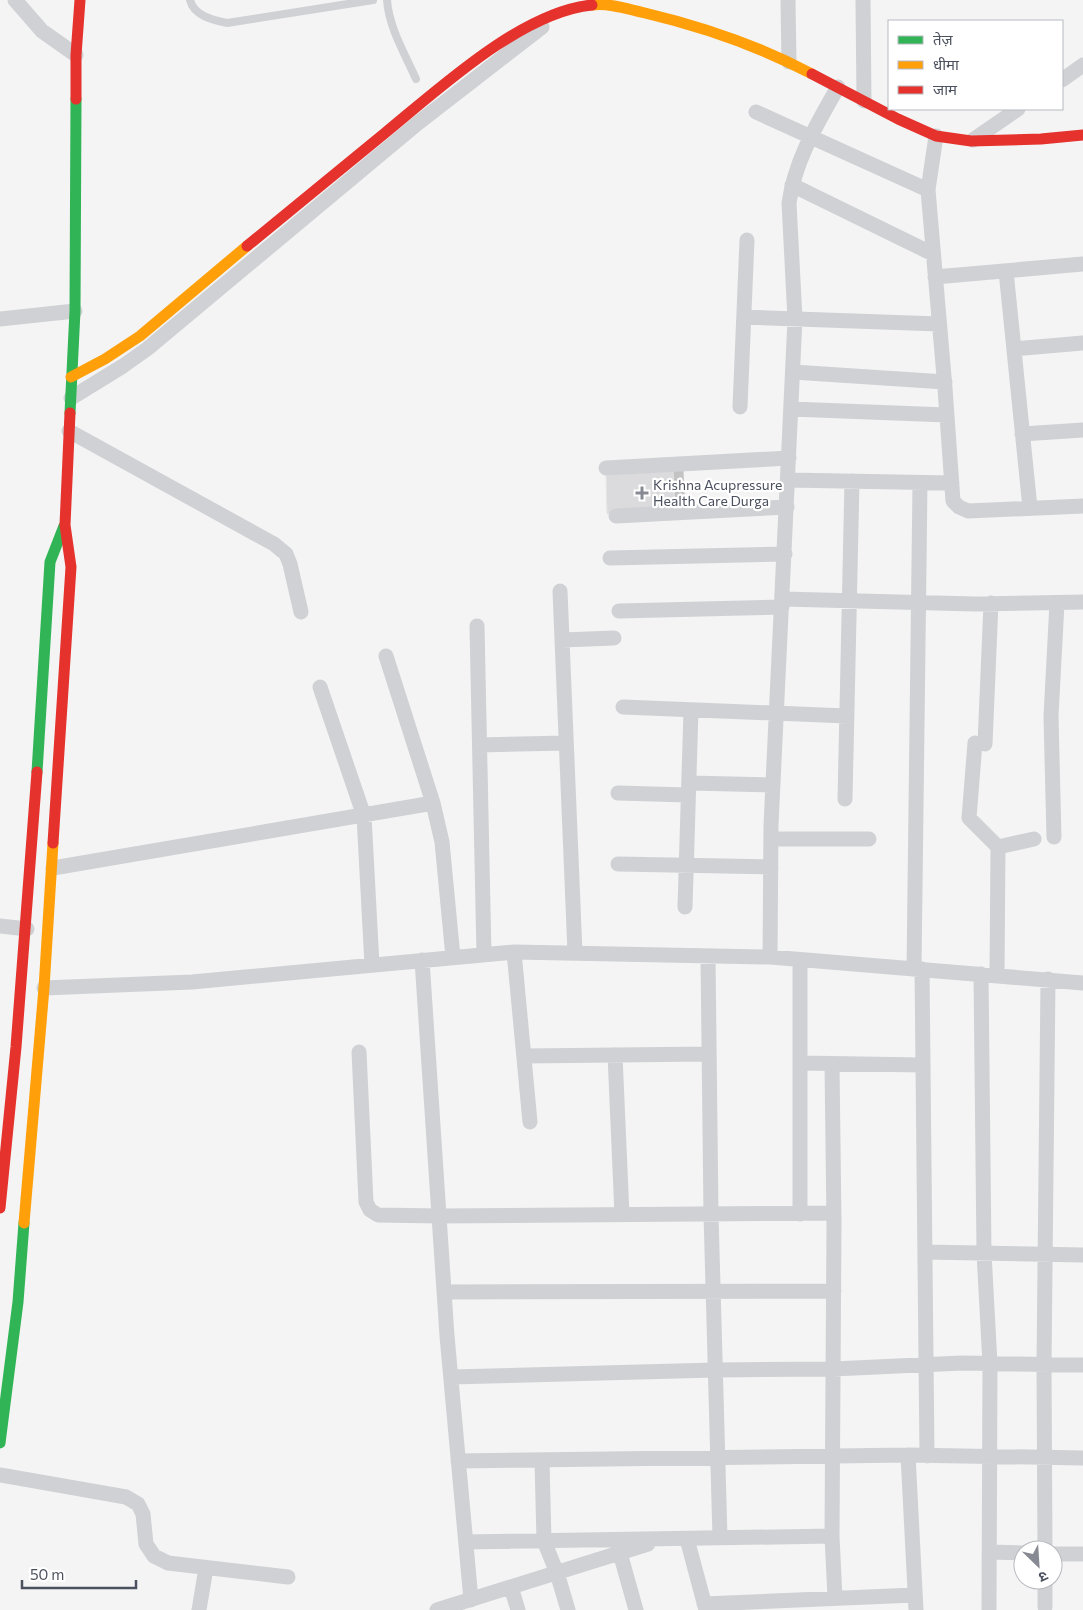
<svg xmlns="http://www.w3.org/2000/svg" width="1083" height="1610" font-family="Commissioner,'Noto Sans Devanagari',sans-serif">
<rect width="100%" height="100%" fill="#f4f4f4"/>
<path fill="#0003" d="M683,462l2,37 -10,10 -66,3z"/>
<path fill="#dbdbdd" stroke="#e5e5e6" d="M673,471l2,39 -68,4 -1,-39z"/>
<g fill="none" stroke-linecap="round" stroke-linejoin="round">
<path stroke="#cfd1d4" stroke-width="8" d="M190,0c4,16 23,20 37,23l146,-23
M387,0c2,28 18,54 29,79"/>
<path stroke="#cfd1d4" stroke-width="15" d="M15,0l27,31 34,24
M788,0l1,62
M863,0l1,101
M1062,80l21,-15
M756,112l172,78
M936,136l-8,54 17,198 8,113 6,6 9,4 115,-5
M973,140l45,-31
M792,185l141,69
M1006,271l24,237
M935,277l148,-13
M744,317l195,7
M0,319l75,-8
M1014,349l69,-6
M793,372l152,10
M71,398l52,-32 24,-17 271,-226 124,-96
M740,407l7,-167
M791,409l156,6
M69,431l205,113 12,10 4,10 11,48
M1022,434l61,-4
M606,468l183,-10
M788,480l164,3
M616,516l171,-9
M610,558l175,-4
M560,591l15,362
M783,599l192,5 108,-2
M619,611l163,-4
M477,626l7,329
M562,640l52,-2
M386,656l47,147 9,39 11,115
M320,687l44,129 8,149
M623,707l224,9
M975,743l-6,75 29,29 36,-8
M985,744l6,-141
M480,745l86,-2
M689,783l84,2
M618,793l70,2
M845,799l7,-318
M1054,837l-3,-121 6,-113
M771,839h98
M618,864l153,3
M53,868l380,-65
M685,907l6,-197
M0,926l27,3
M514,952l16,170
M708,956l3,258 9,324
M770,957l1,-132 24,-506 -6,-116c6,-43 28,-79 49,-116
M422,960l25,376 24,264
M800,960v254
M914,969l6,-486
M922,969l5,487
M981,974l3,279 6,111 -1,246
M997,975l1,-128
M44,988l148,-6 322,-30 256,5 313,26
M359,1052l7,150 4,8 8,5 61,1 395,-3
M615,1055l7,160
M524,1056l185,-2
M800,1063l123,2
M832,1064l2,159 -2,313 3,62
M925,1252l158,3
M444,1292l390,-1
M451,1377l264,-7 118,-1 129,-6 121,2
M908,1455l8,155
M542,1460l2,81 13,32 11,37
M458,1461l450,-6 175,3
M0,1475l126,22 12,7 5,10 3,30 8,12 14,7 120,14
M687,1539l19,71
M466,1542l366,-6
M1045,1550l-1,-185 4,-386
M989,1552l34,1
M620,1553l16,57
M1053,1554h30
M511,1587l7,23
M704,1604l211,-9
M1045,1607v-27
M199,1610l7,-42
M437,1610l211,-66"/>
<path stroke="#30b455" stroke-width="11" d="M70,413l5,-102 1,-212
M37,772l13,-210 14,-36
M0,1443l18,-141 6,-79"/>
<path stroke="#ff9f0a" stroke-width="11" d="M592,5c18,-2 35,4 53,8 59,14 114,33 167,61
M71,377l34,-18 35,-23 107,-90
M24,1223l20,-235 9,-145"/>
<path stroke="#e5322d" stroke-width="11" d="M812,74l86,45 38,17 35,5 70,-2 42,-4
M76,99v-44l4,-55
M247,246c46,-38 92,-75 138,-113 54,-44 136,-121 207,-128
M53,843l18,-276 -6,-42 5,-112
M0,1208l16,-161 21,-275"/>
</g>
<path fill="#878a93" stroke="#fff" stroke-width="2" d="M639.5 485.5h5v5h5v5h-5v5h-5v-5h-5v-5h5z"/>
<g text-anchor="middle" stroke-width="4.5" stroke-linejoin="round" paint-order="stroke">
<g font-size="14" fill="#4c515f" stroke="#fff" text-anchor="start">
<text x="653" y="490">Krishna Acupressure<tspan x="653" dy="16">Health Care Durga</tspan></text>
</g>
</g>
<rect x="888" y="20" width="175" height="90" fill="#ffffff" stroke="#b7b9bf"/>
<rect x="898" y="36" width="25" height="8" fill="#30b455" stroke="#b7b9bf"/>
<text x="933" y="45" font-size="15" fill="#4c515f">तेज़</text>
<rect x="898" y="61" width="25" height="8" fill="#ff9f0a" stroke="#b7b9bf"/>
<text x="933" y="70" font-size="15" fill="#4c515f">धीमा</text>
<rect x="898" y="86" width="25" height="8" fill="#e5322d" stroke="#b7b9bf"/>
<text x="933" y="95" font-size="15" fill="#4c515f">जाम</text>
<g transform="translate(1038 1565) rotate(155)"><circle r="24" fill="#ffffff" stroke="#b7b9bf"/>
<path d="M0-4L9 19L0 12L-9 19Z" fill="#878a93"/>
<text y="-8" font-size="14" font-weight="bold" text-anchor="middle" fill="#4c515f">उ</text>
</g>
<path d="M22 1580v8h114v-8" fill="none" stroke="#4c515f" stroke-width="2.5"/>
<text x="30" y="1580" font-size="15" fill="#4c515f" stroke="#ffffff" stroke-width="4" paint-order="stroke">50 m</text>
</svg>
